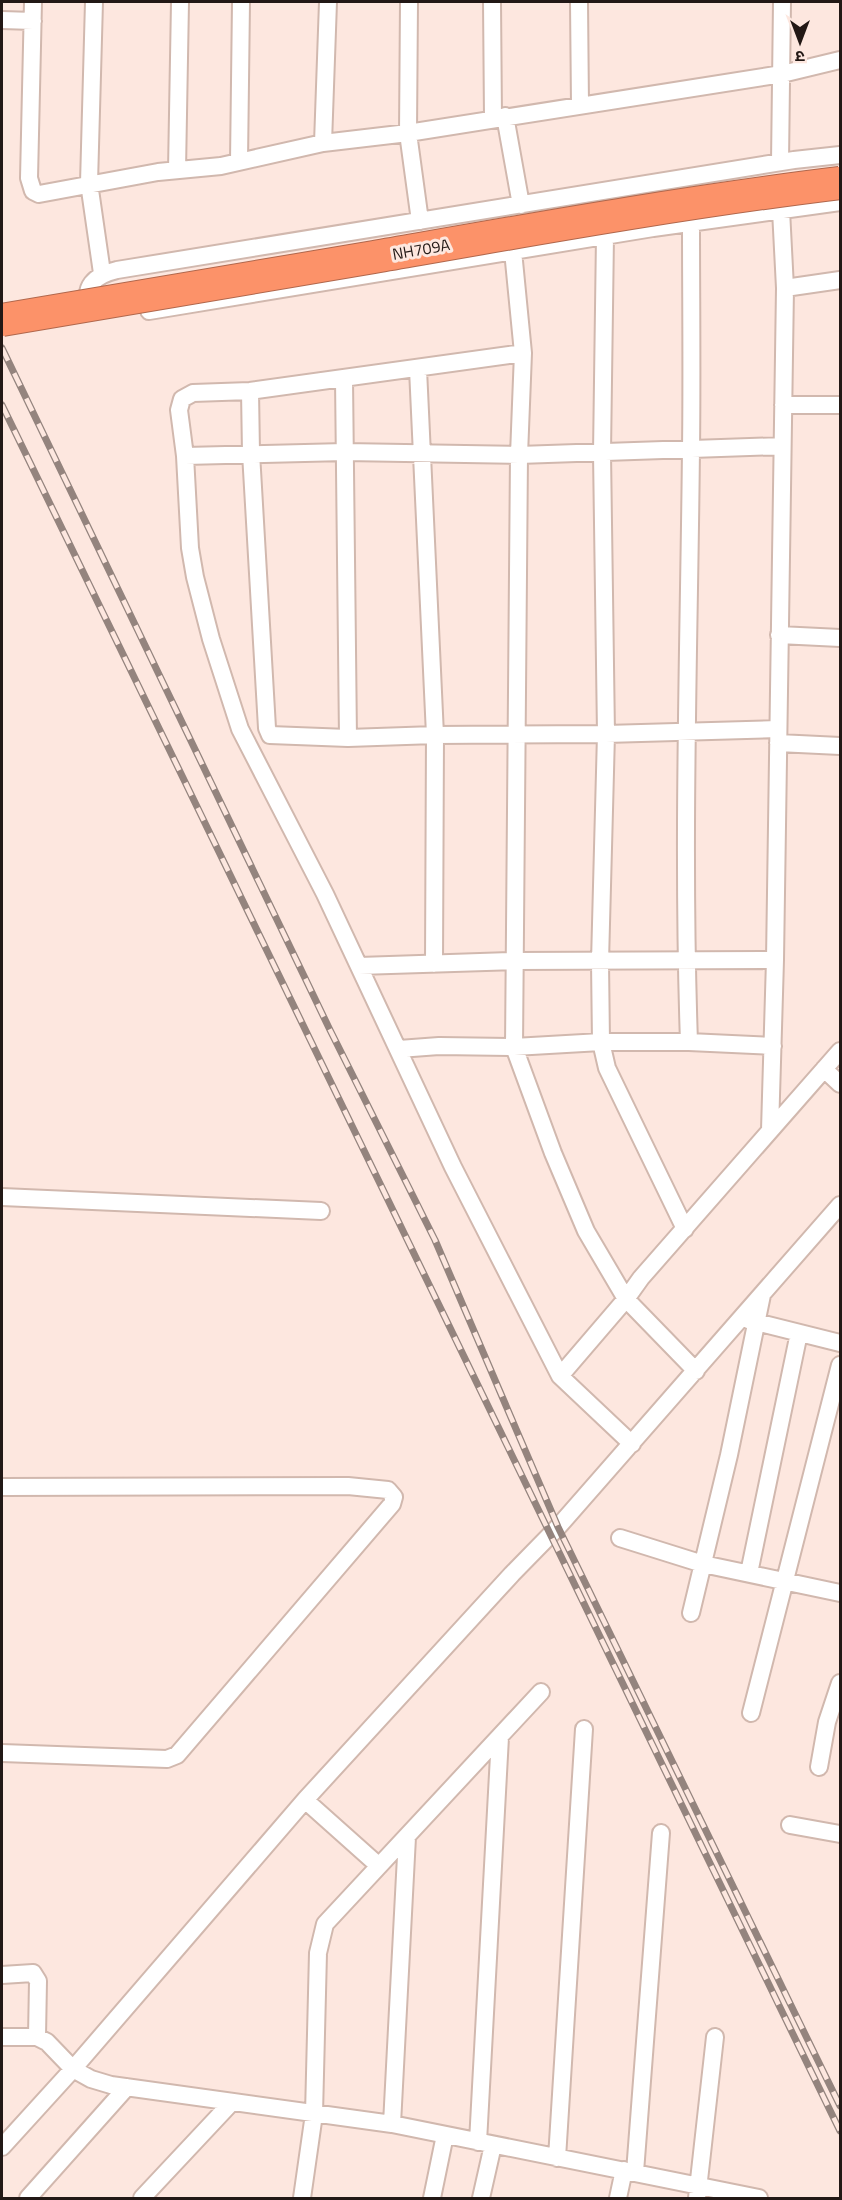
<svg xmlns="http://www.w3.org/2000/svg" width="842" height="2200" font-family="'Titillium Web','Noto Sans Devanagari',sans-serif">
<rect width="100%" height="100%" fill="#fde7df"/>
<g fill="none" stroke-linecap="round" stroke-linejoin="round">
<g stroke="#d1b8ae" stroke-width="20">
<path id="street" d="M33,2l-4,176 4,13 6,3 119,-22 63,-6 102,-23 85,-10 374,-59 58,-14
M94,2l-5,181 13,90
M409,2l-1,131 12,88
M492,2l1,116
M579,2l1,104
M2,20l31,1
M505,116l16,89
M323,143l5,-141
M239,161l2,-159
M780,162l2,-160
M177,170l3,-168
M605,236l-3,217 4,281 -6,228 1,80 6,26 78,161
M513,251l10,102 -4,102 -5,592 39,106 33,78 40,68 70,72
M785,288l55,-8
M94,310c-15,-23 2,-35 23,-40l677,-110 46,-5
M149,311l504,-83 187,-26
M523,353l-273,38 -57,2 -11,6 -3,11 6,46 5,92 5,29 16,62 29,90 85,165 128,273 107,209 72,68
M418,369l17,366 -1,229
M344,379l4,359
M250,391l1,62 16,275 3,7 78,3 87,-3 171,-1 172,-5
M783,405h57
M185,456l160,-4 174,3 263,-9
M779,635l61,3
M778,743l62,3
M359,966l155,-5 261,-1
M689,1042c-7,-198 0,-396 2,-593 1,-76 0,-151 0,-227
M399,1049l40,-3 75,1 87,-5h88l84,4
M824,1069l16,15
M770,1130l5,-170 10,-672 -4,-78
M2,1197l319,14
M748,1320l92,23
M560,1376l66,-77 15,-21 199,-227
M2,1487l346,-1 40,4 6,7 -2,7 -215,251 -10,4 -165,-6
M620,1538l83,26 137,29
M749,1573l50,-240
M691,1613l38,-158 33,-160
M751,1713l89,-348
M819,1767l8,-45 13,-39
M305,1800l74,66
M790,1825l50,9
M2,1975l31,-2 5,8 -1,56
M2,2037h35l10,5 26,27 18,10 20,6 281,39 367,74
M392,2124l15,-287
M478,2142l22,-405
M2,2147l71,-78 232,-269 207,-226 46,-47 282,-322
M557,2158l27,-429
M635,2172l26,-339
M28,2198l99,-111
M142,2198l90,-96
M302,2198l12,-84 4,-161 7,-29 216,-232
M432,2198l13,-63
M481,2198l12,-53
M618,2198l6,-28
M697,2198l18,-161"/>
</g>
<use href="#street" stroke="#fff" stroke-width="16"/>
<g stroke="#94847e" stroke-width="7">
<path id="rail" d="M2,348l328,682 105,210 123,287 282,579
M2,405l838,1726"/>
</g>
<use href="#rail" stroke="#fde7df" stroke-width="4.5" stroke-dasharray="14" stroke-linecap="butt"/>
<g stroke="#b0674c" stroke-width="34" stroke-linecap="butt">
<path id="highway-bridge" d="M2,320c124,-20 248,-41 372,-63 155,-27 310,-55 466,-74"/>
</g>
<use href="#highway-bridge" stroke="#fc9269" stroke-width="32"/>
</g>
<g text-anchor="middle" stroke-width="6" stroke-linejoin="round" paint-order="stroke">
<g font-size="16" fill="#221815" stroke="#fde7df">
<text transform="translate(421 249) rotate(-10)" y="6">NH709A</text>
</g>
</g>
<rect width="842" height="2200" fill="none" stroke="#221815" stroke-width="6"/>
<g transform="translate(800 42) rotate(180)" stroke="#fde7df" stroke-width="4.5" paint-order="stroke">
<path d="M0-4.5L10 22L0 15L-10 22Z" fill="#221815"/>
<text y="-9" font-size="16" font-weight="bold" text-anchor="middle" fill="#221815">उ</text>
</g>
</svg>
